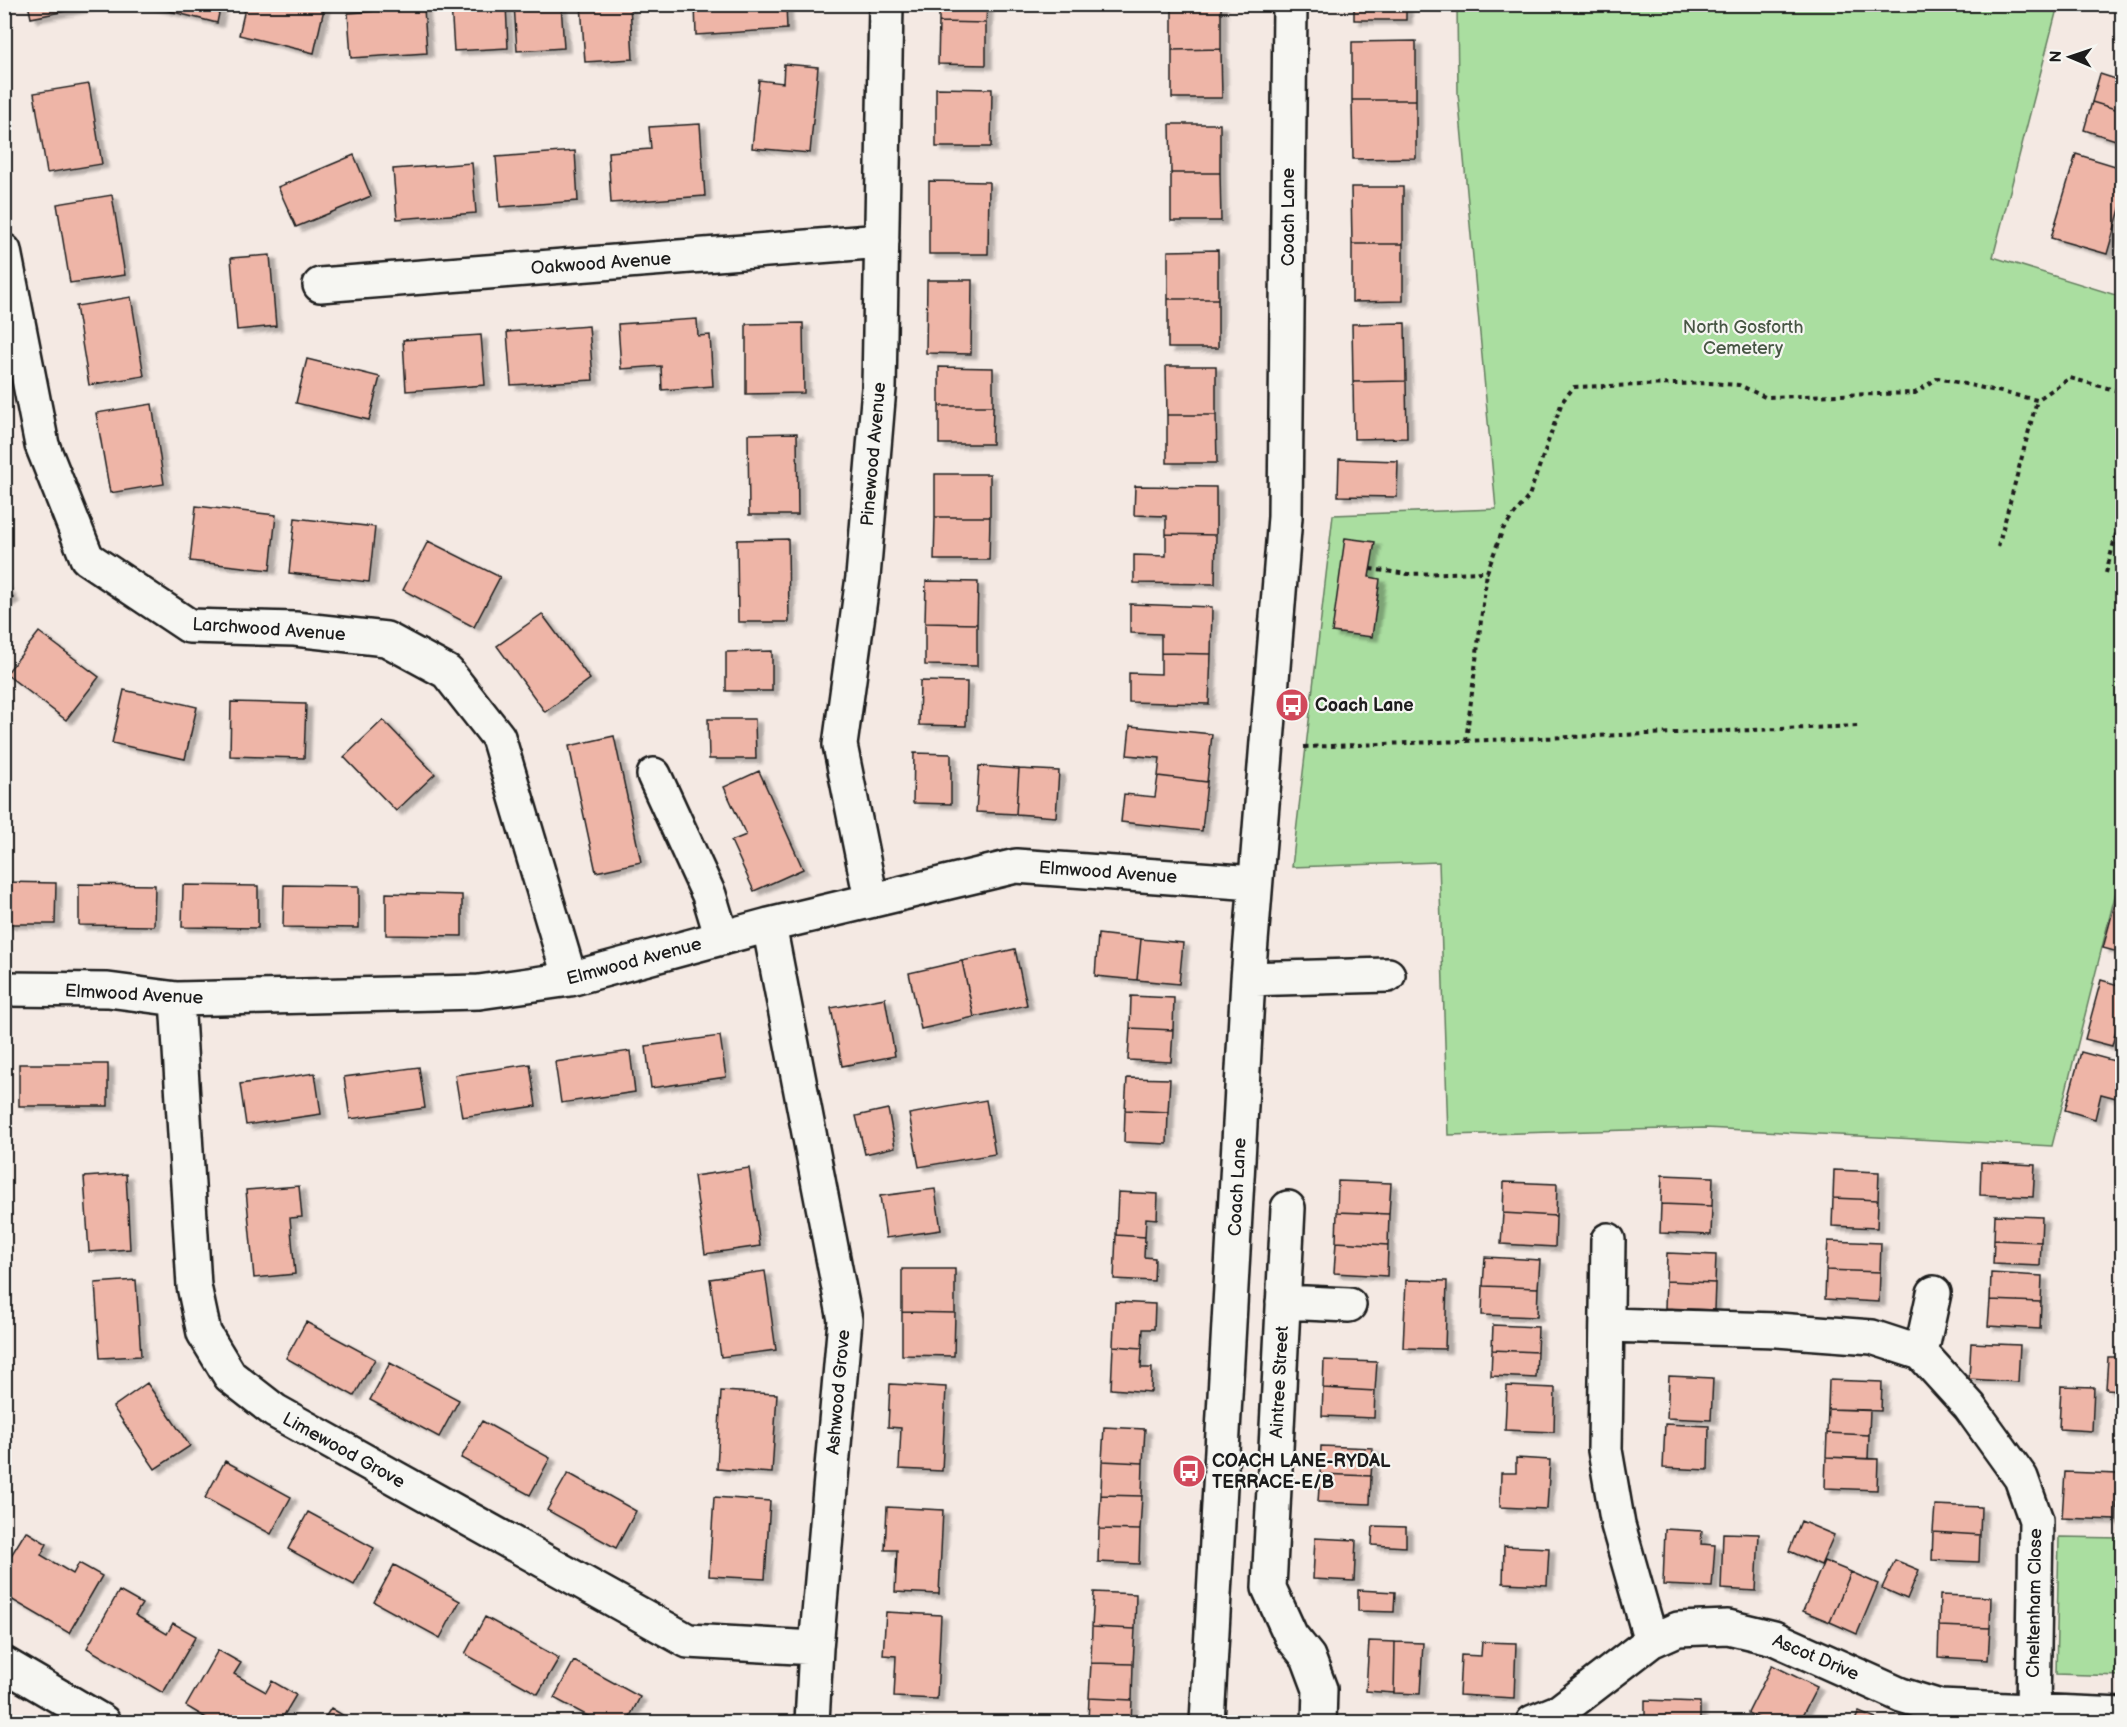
<svg xmlns="http://www.w3.org/2000/svg" width="2127" height="1727" font-family="'Balsamiq Sans',sans-serif">
<defs>
<filter id="shadow"><feDropShadow dx="6" dy="4" stdDeviation="1.5" flood-color="#0004"/></filter>
</defs>
<rect width="100%" height="100%" fill="#f4e9e3"/>
<filter id="ink" filterUnits="userSpaceOnUse"><feTurbulence type="fractalNoise" baseFrequency=".0167" numOctaves="2"/><feDisplacementMap in="SourceGraphic" scale="12" xChannelSelector="R" yChannelSelector="G"/><feConvolveMatrix kernelMatrix="1 2 1 2 8 2 1 2 1" color-interpolation-filters="sRGB"/></filter>
<g filter="url(#ink)">
<path fill="#aadea0" stroke="#637d5e" stroke-width="1.5" d="M1457,5h601l-65,252 129,40v571l-70,278 -347,-18 -257,7 -9,-273 -147,5 41,-352 163,-6 -38,-416z
M2059,1537l63,1v138l-66,-2z"/>
<path fill="#eeb5a7" stroke="#1c1c1c" stroke-width="1.5" filter="url(#shadow)" d="M28,4h72l-69,14z
M142,4h79l-4,19z
M246,4h60l18,5 -10,44 -75,-18z
M451,4h55l2,44 -54,3z
M514,4h47l3,44 -47,3z
M581,4h49l3,55 -48,3z
M695,4h91l1,25 -91,6z
M939,4h48l-1,19 -47,-1z
M1172,4h49v45l-49,1z
M1354,4h52v16h-52z
M424,8l3,45 -76,5 -3,-45z
M939,22l47,1v42l-48,-1z
M1416,41v59h-64v-58z
M1221,49l1,49h-50v-48z
M784,64l34,3 -8,86 -58,-5 7,-68 24,3z
M2100,74l22,7v30l-30,-9z
M89,84l13,80 -55,9 -13,-80z
M936,88l56,1 -1,58h-55z
M1352,100h64v58l-63,1z
M2092,102l30,9v31l-38,-12z
M700,124l5,72 -94,7 -3,-51 43,-3 -2,-22z
M1170,124h50v49h-49z
M575,151l3,50 -78,6 -4,-50z
M2076,154l46,14v34l-15,52 -56,-16z
M354,155l17,41 -75,31 -18,-40z
M472,163l4,50 -79,6 -4,-50z
M1171,173h49l1,48h-50z
M929,181l60,1 -1,72h-59z
M1351,187h52v57h-51z
M112,195l13,80 -55,8 -13,-79z
M1352,244h51v57l-51,1z
M1218,250v49h-50v-48z
M270,255l6,71 -39,4 -6,-72z
M927,280h45l-1,74 -45,-1z
M131,297l13,79 -55,9 -13,-79z
M1168,299h50v49h-50z
M697,319l1,17 12,-1 3,51 -51,4 -1,-24 -40,3 -3,-45z
M803,323l1,70 -58,1v-70z
M1405,323l1,58 -53,1 -1,-58z
M589,326l4,54 -82,5 -4,-53z
M481,335l4,50 -79,6 -3,-51z
M307,359l73,18 -11,43 -73,-17z
M1166,366h50v49h-49z
M939,367l54,1v38h-54z
M1406,381l1,57 -53,1 -1,-57z
M152,404l12,80 -54,9 -14,-80z
M939,406h54l-1,38h-53z
M1167,415h49l1,48h-50z
M797,433l1,82h-49l-1,-81z
M1339,459l59,2 -1,36 -59,-1z
M935,474h55v43h-55z
M1135,486l81,1v48l-50,-1v-18l-32,-1z
M196,506l80,9 -6,55 -80,-9z
M935,517h55l-1,43h-55z
M295,518l80,9 -6,55 -80,-9z
M1166,534l50,1 -1,49 -81,-1v-28l32,1z
M1345,538l30,4 -6,35 11,2 -8,58 -40,-5z
M788,539l1,83h-51l-1,-82z
M428,541l72,36 -26,50 -71,-37z
M926,581l52,1 -1,42 -52,-1z
M4,584l9,14 -9,5z
M1130,604l82,3 -1,47 -50,-1v-19l-31,-1z
M542,614l48,65 -45,33 -48,-66z
M925,623l52,1v42l-52,-1z
M39,632l60,45 -33,43 -60,-46z
M772,651v40h-46v-39z
M1161,653l50,1 -2,50 -80,-2v-29l32,1z
M920,681l47,1 -1,44 -47,-1z
M124,690l73,17 -12,52 -73,-16z
M231,702l75,2 -2,54 -74,-2z
M708,719h47l1,40h-47z
M383,720l52,54 -39,37 -52,-54z
M1130,726l82,8 -5,48 -49,-6 2,-18 -33,-3z
M614,736l27,126 -45,10 -27,-126z
M914,753l37,1v50l-38,-1z
M979,766l40,3 -3,45 -40,-2z
M1019,769l40,2 -3,46 -40,-3z
M759,771l44,98 -49,22 -23,-50 15,-6 -22,-48z
M1158,776l49,6 -5,49 -81,-9 3,-28 31,3z
M4,882l52,1 -1,41h-51z
M79,884l76,1 -1,41 -75,-1z
M183,885l75,1v42l-76,-1z
M284,885l75,1v42l-76,-1z
M2120,885l2,1v67l-19,-5z
M386,893l76,2v41l-76,-1z
M1098,934l43,5 -4,41 -42,-4z
M1141,939l42,4 -4,41 -42,-4z
M1015,949l12,56 -53,12 -12,-56z
M962,961l12,56 -53,12 -12,-56z
M2101,980l21,6v20l-10,40 -27,-7z
M1131,996l43,2 -1,32 -43,-2z
M885,998l10,58 -53,10 -11,-58z
M1130,1028l43,2 -2,32 -43,-2z
M720,1036l6,41 -75,11 -5,-42z
M630,1051l5,41 -74,11 -6,-41z
M2081,1052l41,11 -2,36 -19,-5 -6,25 -30,-9z
M19,1064h89v42h-89z
M530,1064l6,42 -74,11 -7,-42z
M419,1067l6,41 -75,11 -6,-42z
M315,1073l6,41 -75,11 -6,-41z
M1127,1078l43,1 -2,33 -43,-2z
M986,1100l9,54 -76,13 -10,-53z
M888,1109l7,38 -30,7 -9,-38z
M1125,1110l43,2 -1,32 -43,-2z
M1981,1162l54,3 -2,32 -53,-2z
M749,1168l11,78 -55,8 -11,-78z
M1834,1170l45,2 -1,28 -45,-2z
M126,1174l4,75 -41,3 -5,-75z
M1662,1175l51,2 -1,29 -51,-2z
M1338,1181l53,2 -2,31 -52,-2z
M1504,1182l53,2 -1,32 -53,-3z
M299,1186l3,31 -12,1 5,56 -41,4 -8,-88z
M935,1189l6,41 -55,8 -6,-42z
M1118,1192l40,2 -1,25 -11,-1 -1,19 -29,-2z
M1833,1198l45,2 -1,28 -45,-2z
M1661,1204l51,2 -1,29 -51,-2z
M1337,1212l52,2 -1,31 -52,-3z
M1503,1213l53,3 -1,31 -54,-3z
M1995,1215l47,2 -1,25 -47,-2z
M1116,1235l29,2 -1,20 11,1 -1,23 -40,-2z
M1994,1240l47,2 -1,24 -47,-2z
M1828,1241l53,2 -1,29 -54,-2z
M1336,1242l52,3 -1,31 -53,-3z
M1667,1253l49,2 -1,28 -49,-2z
M1485,1257l55,3 -2,28 -55,-2z
M902,1269h53v44l-53,-1z
M1826,1270l54,2 -1,30 -54,-3z
M765,1271l11,79 -55,7 -11,-78z
M1991,1273l51,3 -1,26 -51,-2z
M136,1280l5,76 -41,2 -5,-75z
M1406,1280l41,1 -2,68 -42,-1z
M1666,1281l49,2 -1,27 -49,-2z
M1483,1286l55,2 -1,29 -55,-2z
M1990,1300l51,2 -1,27 -52,-3z
M1115,1302l40,2 -1,25h-11l-1,19 -29,-2z
M902,1312l53,1 -1,43 -52,-1z
M306,1322l69,37 -21,37 -68,-38z
M1493,1325l45,2 -1,25 -45,-2z
M1971,1343l49,2 -2,37 -49,-3z
M1113,1346l29,2 -1,20h11l-1,24 -40,-3z
M1492,1350l45,2 -1,26 -45,-2z
M2108,1357h14v33l-16,-1z
M1324,1360l53,2 -2,29 -52,-3z
M390,1363l69,37 -20,37 -69,-37z
M1669,1376l44,2 -2,42 -44,-2z
M1829,1380l53,2 -1,29 -53,-2z
M147,1383l43,63 -35,23 -42,-62z
M890,1384l56,3 -4,84 -43,-2 2,-41 -13,-1z
M1507,1386l48,2 -1,44 -49,-2z
M2061,1386l33,1 -2,44 -33,-2z
M1323,1388l52,3 -1,27 -52,-2z
M721,1391l56,3 -5,79 -55,-4z
M1828,1409l42,1 -1,25 -42,-2z
M482,1421l68,37 -20,37 -69,-37z
M1665,1424l44,2 -1,44 -45,-2z
M1104,1427l41,2 -2,34 -41,-2z
M1827,1433l42,2 -1,24 -42,-2z
M1321,1446l52,2 -2,28 -51,-2z
M1826,1457l52,2 -1,31 -52,-2z
M1516,1458l34,2 -3,49 -47,-2 1,-34h15z
M225,1461l66,36 -20,37 -66,-36z
M1102,1461l41,2 -1,33 -41,-1z
M2065,1472l53,2 -2,46 -54,-2z
M568,1473l68,38 -20,37 -69,-38z
M1320,1474l51,2 -1,28 -52,-2z
M1101,1495l41,1 -2,34 -41,-1z
M714,1497l56,4 -5,78 -56,-3z
M1935,1505l46,2 -1,28 -47,-3z
M887,1507l56,3 -4,84 -44,-2 2,-42h-12z
M308,1512l66,36 -20,37 -66,-36z
M1801,1521l33,14 -13,30 -32,-14z
M1373,1526l33,1v20l-34,-2z
M1099,1529l41,1 -1,34 -41,-2z
M1665,1529l37,2 -1,13 14,1 -3,42 -49,-2z
M26,1531l21,13 -6,11 32,19 6,-11 23,13 -33,57 -65,-38v-28z
M1933,1532l47,3 -1,27 -47,-2z
M1723,1533l36,1 -3,57 -35,-2z
M1315,1538l41,2 -2,41 -41,-2z
M1504,1546l45,2 -2,37 -44,-2z
M1895,1560l24,10 -12,29 -25,-11z
M1824,1561l27,11 -21,50 -27,-11z
M394,1565l66,36 -20,37 -66,-36z
M1851,1572l27,12 -21,50 -27,-12z
M1358,1590l37,2 -1,20 -36,-1z
M119,1591l23,13 -7,11 32,19 6,-11 23,13 -33,57 -76,-45z
M1094,1592l42,2 -1,35 -43,-2z
M1940,1595l51,2 -1,31 -51,-2z
M886,1612l55,3 -4,84 -43,-2 2,-41 -13,-1z
M485,1617l74,41 -21,36 -73,-40z
M1939,1626l51,2 -2,32 -50,-3z
M1092,1627l43,2 -2,35 -42,-1z
M1369,1641l26,1 -1,51 -28,-2z
M1395,1642l28,1 -3,51 -26,-1z
M1482,1642l34,1 -2,55 -55,-3 2,-40 20,1z
M218,1650l23,13 -7,11 32,18 6,-11 24,14 -16,27h-67l-27,-16z
M574,1661l66,36 -13,25h-28l-45,-24z
M1091,1663l42,1 -1,36 -43,-2z
M1772,1665l45,22 -18,35 -15,-6 -3,6h-15l-18,-9z
M1089,1698l43,2 -1,22h-43z
M1645,1700l55,2v20h-55z
M331,1708l21,13v1h-30z
M1859,1712l24,10h-29z
M880,1718l55,3v1h-55z"/>
<g fill="none" stroke-linecap="round" stroke-linejoin="round">
<g stroke="#1c1c1c" stroke-width="38">
<path id="minor" d="M4,251l38,194 45,113 102,68 106,3 91,10 61,33 51,65 72,242
M320,285l562,-44
M654,775l55,120 13,43
M871,899l-31,-154 23,-168 16,-189 7,-384
M769,925l76,395 -29,328 -4,74
M1248,979l140,-4
M4,989l104,1 69,9 302,-7 91,-13 199,-54 247,-59 239,17
M177,999l17,287 10,47 26,43 45,35 413,230 128,7
M1288,1208l-19,380 22,48 17,21 12,32 -1,33
M1608,1240l-3,210 13,75 33,116
M1283,1302l66,3
M1607,1325l170,5 95,7 49,16 49,54 51,71 15,42 -3,191
M1921,1353l13,-60
M4,1664l99,58
M1207,1722l41,-743 37,-462 5,-513
M1533,1722l27,-11 91,-70 27,-12 50,-2 46,11 127,57 39,12 182,8"/>
</g>
<path stroke="#1c1c1c" stroke-width="4" stroke-dasharray="4.5 4.5" stroke-linecap="butt" d="M1998,547l39,-147
M1370,569l38,5 79,-2 16,-43 26,-33 33,-94 12,-15 135,-4 30,2 26,12 150,-4 23,-15 99,22 33,-22 52,14
M2106,573l16,-62
M1466,741l21,-169
M1304,747l556,-21"/>
<use href="#minor" stroke="#f6f6f2" stroke-width="33"/>
</g>
</g>
<defs>
<g id="bus-disc" transform="scale(1.725)"><circle r="9.5" fill="#d1495b" stroke="#f6f6f2"/><path d="M-5-6H5V4H4V6H2V4H-2V6H-4V4H-5ZM-3.5-4V0h7V-4ZM-3.5 1.2v1.5H-2V1.2ZM2 1.2v1.5H3.5V1.2Z" fill="#fff"/></g>
</defs>
<g fill-rule="evenodd">
<use href="#bus-disc" x="1292" y="705"/>
<use href="#bus-disc" x="1189" y="1471"/>
</g>
<g text-anchor="middle" stroke-width="4.5" stroke-linejoin="round" paint-order="stroke">
<g font-size="18" fill="#1c1c1c" stroke="#f6f6f2">
<text transform="translate(1288 217) rotate(-90)" y="6">Coach Lane</text>
<text transform="translate(601 263) rotate(-4)" y="6">Oakwood Avenue</text>
<text transform="translate(873 454) rotate(-85)" y="6">Pinewood Avenue</text>
<text transform="translate(269 629) rotate(4)" y="6">Larchwood Avenue</text>
<text transform="translate(1108 872) rotate(4)" y="6">Elmwood Avenue</text>
<text transform="translate(634 961) rotate(-15)" y="6">Elmwood Avenue</text>
<text transform="translate(134 994) rotate(3)" y="6">Elmwood Avenue</text>
<text transform="translate(1237 1187) rotate(-87)" y="6">Coach Lane</text>
<text transform="translate(1279 1382) rotate(-87)" y="6">Aintree Street</text>
<text transform="translate(838 1392) rotate(-85)" y="6">Ashwood Grove</text>
<text transform="translate(344 1450) rotate(29)" y="6">Limewood Grove</text>
<text transform="translate(2034 1603) rotate(-89)" y="6">Cheltenham Close</text>
<text transform="translate(1816 1657) rotate(23)" y="6">Ascot Drive</text>
</g>
<g font-size="18" fill="#475644" stroke="#f6f6f2">
<text x="1743" y="333">North Gosforth<tspan x="1743" dy="21">Cemetery</tspan></text>
</g>
<g font-size="18" font-weight="bold" fill="#1c1c1c" stroke="#f6f6f2" text-anchor="start">
<text x="1315" y="711">Coach Lane</text>
<text x="1212" y="1467">COACH LANE-RYDAL<tspan x="1212" dy="21">TERRACE-E/B</tspan></text>
</g>
</g>
<rect width="2127" height="1727" fill="none" stroke="#f6f6f2" stroke-width="24"/>
<rect x="12" y="12" width="2103" height="1703" fill="none" stroke="#1c1c1c" stroke-width="2" filter="url(#ink)"/>
<g transform="translate(2070 57) rotate(272)" stroke="#f6f6f2" stroke-width="4.5" paint-order="stroke">
<path d="M0-4.5L10 22L0 15L-10 22Z" fill="#1c1c1c"/>
<text y="-9" font-size="16" font-weight="bold" text-anchor="middle" fill="#1c1c1c">N</text>
</g>
</svg>
